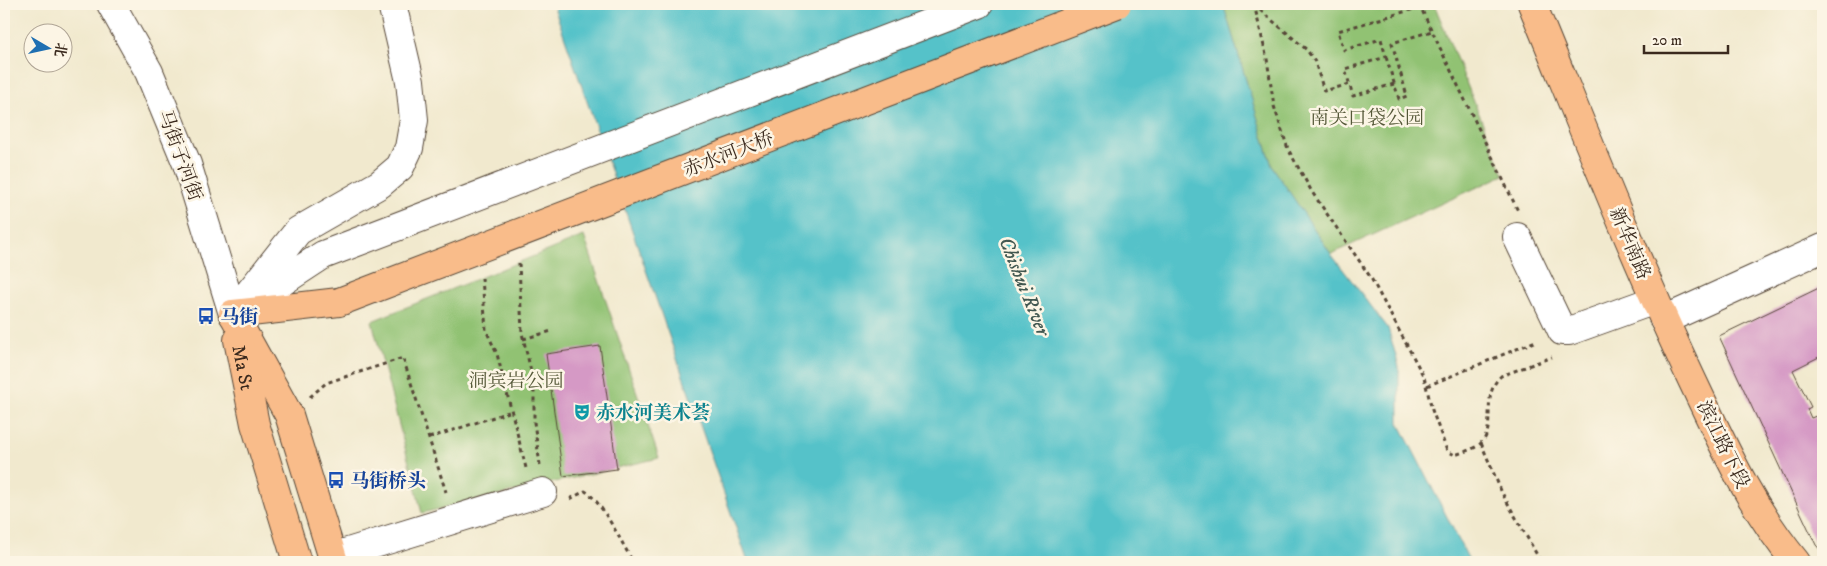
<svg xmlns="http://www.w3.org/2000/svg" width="1827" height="566" font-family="'IM FELL DW Pica','Noto Serif SC',serif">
<rect width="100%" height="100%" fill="#fcf5e5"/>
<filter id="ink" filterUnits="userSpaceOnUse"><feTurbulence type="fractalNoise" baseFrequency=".02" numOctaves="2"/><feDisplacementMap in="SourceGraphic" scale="10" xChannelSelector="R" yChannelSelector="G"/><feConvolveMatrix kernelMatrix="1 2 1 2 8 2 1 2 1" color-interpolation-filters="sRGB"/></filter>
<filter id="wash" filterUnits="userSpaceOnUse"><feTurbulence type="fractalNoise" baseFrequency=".0096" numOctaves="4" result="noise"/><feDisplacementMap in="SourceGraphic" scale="20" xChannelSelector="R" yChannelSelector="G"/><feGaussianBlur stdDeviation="1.12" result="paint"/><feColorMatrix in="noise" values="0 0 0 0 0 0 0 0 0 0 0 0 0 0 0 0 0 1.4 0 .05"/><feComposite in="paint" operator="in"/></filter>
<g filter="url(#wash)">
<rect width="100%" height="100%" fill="#f1e9ce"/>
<path fill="#91c273" stroke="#667648" d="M1223,4h211l70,171 -173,79 -59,-88z
M584,236l75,222 -237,55 -50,-192z"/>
<path fill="#54c2c9" stroke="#487674" d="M553,4h670l49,162 59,88 57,74 11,39v56l71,139h-722z"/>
<g id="blocks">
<path fill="#d599c5" d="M1823,286v69l-30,15 18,37 -4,2 4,9 5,-2 7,16v121l-7,-8 -16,-34 -81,-175z
M600,346l17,123 -54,7 -17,-122z"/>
</g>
</g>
<g filter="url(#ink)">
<use href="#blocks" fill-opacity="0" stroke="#564738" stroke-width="1"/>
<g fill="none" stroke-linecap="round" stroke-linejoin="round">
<g stroke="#564738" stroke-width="30">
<path id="minor" d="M111,4l38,68 38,92 46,150
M1517,237l45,94h7l86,-31
M246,297l52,-66 82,-47 20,-17 9,-19 5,-28 -4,-39 -18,-77
M233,314l90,-59 656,-251
M1664,320l159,-72
M332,557l211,-65"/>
</g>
<g stroke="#564738" stroke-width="30">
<g id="major">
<path d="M1532,4c52,126 102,254 161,378 30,63 58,126 103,180"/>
<path d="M233,314l56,101 45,147"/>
<path d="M233,314l106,-12"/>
<path id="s1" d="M238,340l17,84 42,138"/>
</g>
</g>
<path stroke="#564738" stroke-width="3" stroke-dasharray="4 4" stroke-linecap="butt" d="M1254,4l13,55 7,47 14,43 24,43 59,86 53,99 8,33 15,41 8,4c8,-3 20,-6 26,-12 16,-15 -1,-48 20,-67l51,-19
M1419,4l99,207
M1254,5l53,45 8,12 9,29 26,-7
M1386,57l13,42 8,-3 -15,-53 40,-12
M1394,84l-41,12 -8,-27 41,-12 -5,-18 -37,11 -6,-19 83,-24
M519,263l3,70 12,51v38l6,43
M482,278l4,52 11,24 29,114
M523,339l29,-8
M1427,386l109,-45
M310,397l16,-14 77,-25 43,134
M429,438l83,-27
M1481,443l21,50 39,69
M570,499l15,-8c16,9 38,54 48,71"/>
<use href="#minor" stroke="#fff" stroke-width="28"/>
<use href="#major" stroke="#f9bc8a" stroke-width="28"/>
<g stroke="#564738" stroke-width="30" stroke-linecap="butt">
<path id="major-bridge" d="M339,302l778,-298"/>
</g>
<use href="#major-bridge" stroke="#f9bc8a" stroke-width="28"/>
</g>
</g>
<defs>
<g id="bus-bare" transform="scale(1.35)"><path d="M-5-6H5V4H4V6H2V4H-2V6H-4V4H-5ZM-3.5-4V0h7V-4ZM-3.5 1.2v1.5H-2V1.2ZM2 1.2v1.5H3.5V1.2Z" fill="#1a4fb4" stroke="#fcf5e5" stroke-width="2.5" paint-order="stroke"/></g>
<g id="theatre-bare" transform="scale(1.35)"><path d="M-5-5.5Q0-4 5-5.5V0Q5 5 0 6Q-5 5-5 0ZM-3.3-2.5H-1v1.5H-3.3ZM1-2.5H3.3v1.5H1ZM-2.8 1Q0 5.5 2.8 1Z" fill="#0f9aa8" stroke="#fcf5e5" stroke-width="2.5" paint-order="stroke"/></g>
</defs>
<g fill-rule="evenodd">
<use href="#bus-bare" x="206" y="316"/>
<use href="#theatre-bare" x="582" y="412"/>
<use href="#bus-bare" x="336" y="480"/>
</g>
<g text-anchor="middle" stroke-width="5" stroke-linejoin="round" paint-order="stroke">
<g font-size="19" fill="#555838" stroke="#fcf5e5">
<text x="1367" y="124">南关口袋公园</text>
<text x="516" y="387">洞宾岩公园</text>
</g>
<g font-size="19" fill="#3b2a1e" stroke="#fcf5e5">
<text transform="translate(728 153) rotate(-21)" y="7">赤水河大桥</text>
<text transform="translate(181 155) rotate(70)" y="7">马街子河街</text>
<text transform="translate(1631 243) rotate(67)" y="7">新华南路</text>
<text dy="7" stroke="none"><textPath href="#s1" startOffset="28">Ma St</textPath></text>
<text transform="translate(1724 444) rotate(64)" y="7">滨江路下段</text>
</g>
<g font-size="19" font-weight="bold" fill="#164399" stroke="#fcf5e5" text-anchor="start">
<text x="220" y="323">马街</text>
<text x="350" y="487">马街桥头</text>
</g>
<g font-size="19" font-weight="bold" fill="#0d838f" stroke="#fcf5e5" text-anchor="start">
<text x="596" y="419">赤水河美术荟</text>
</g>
<g font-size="20" font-style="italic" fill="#425851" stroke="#fcf5e5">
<text transform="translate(1025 286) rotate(68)" y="7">Chishui River</text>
</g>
</g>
<rect width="1827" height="566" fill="none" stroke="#fcf5e5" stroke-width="20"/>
<g transform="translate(48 48) rotate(99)"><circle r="24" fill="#fcf5e5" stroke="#afa495"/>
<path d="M0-4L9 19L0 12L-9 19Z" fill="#1f6fb2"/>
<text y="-8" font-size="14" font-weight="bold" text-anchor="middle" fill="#3b2a1e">北</text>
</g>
<path d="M1644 45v8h84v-8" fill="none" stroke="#3b2a1e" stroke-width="2.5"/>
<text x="1652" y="45" font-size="15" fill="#3b2a1e" stroke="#fcf5e5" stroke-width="4" paint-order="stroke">20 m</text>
</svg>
